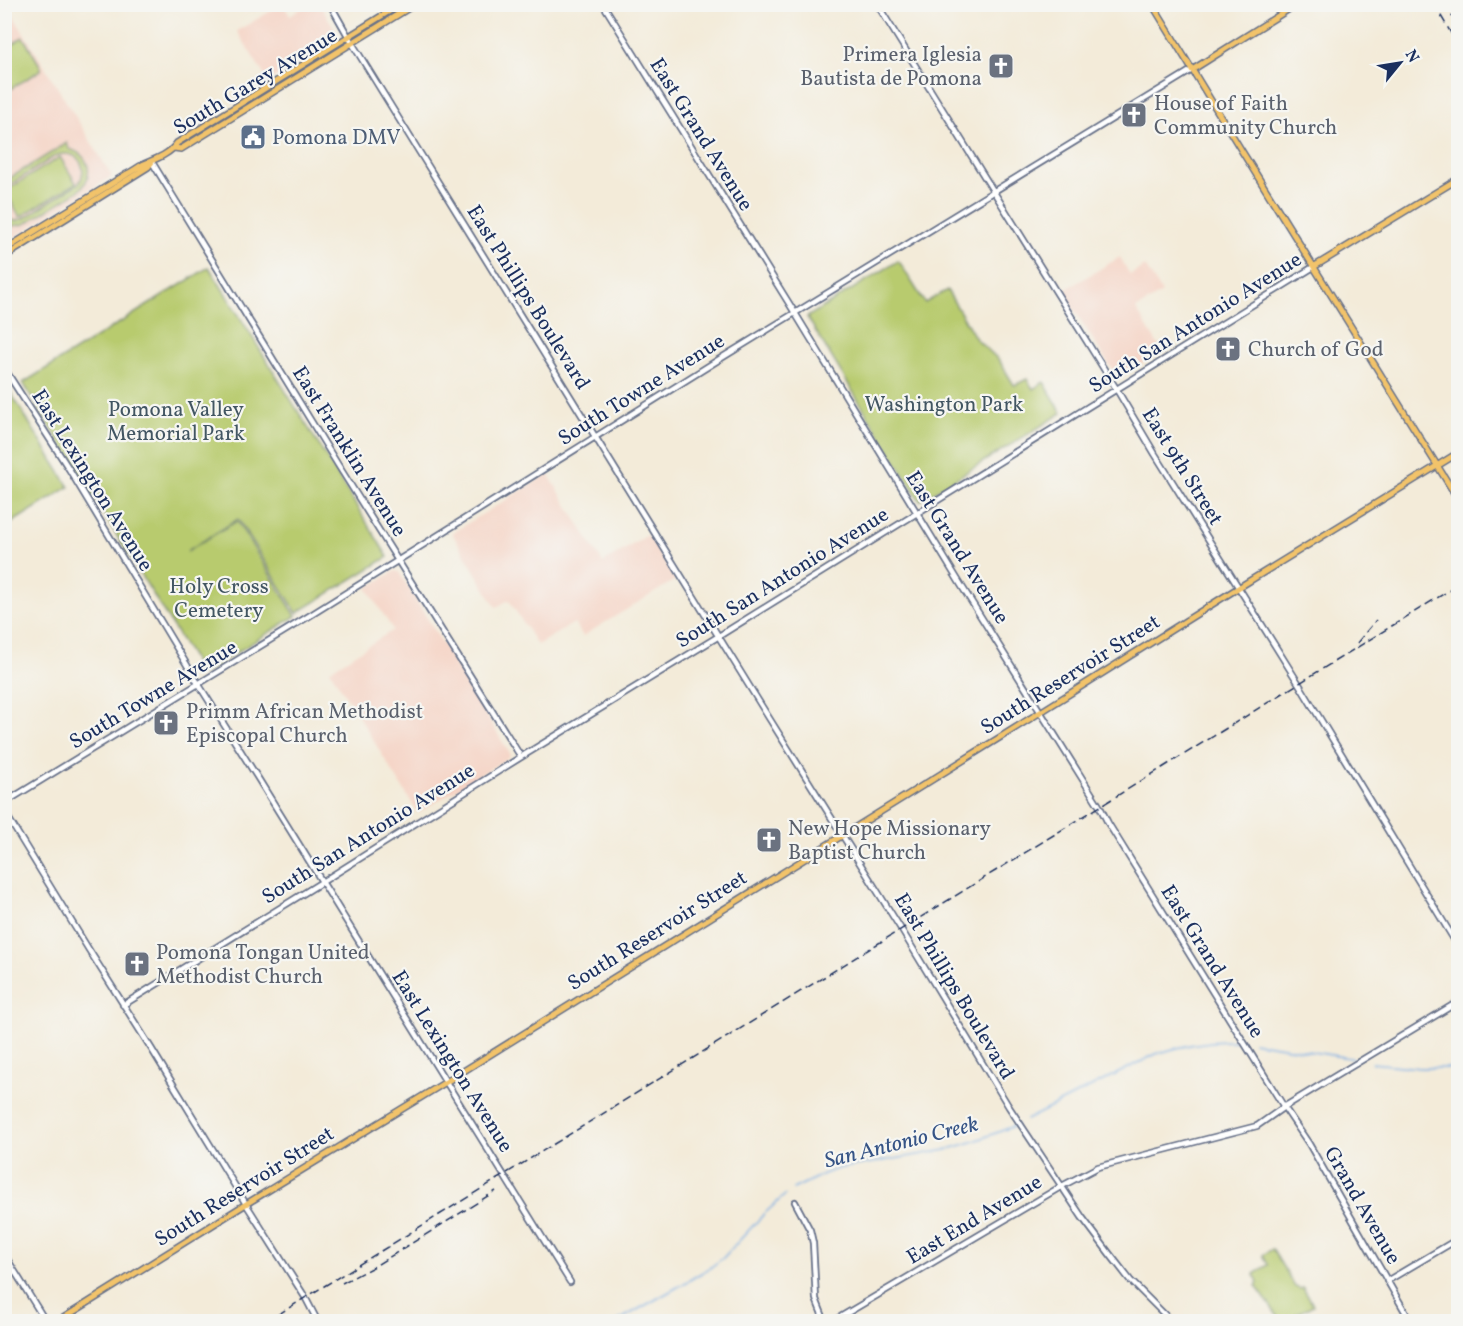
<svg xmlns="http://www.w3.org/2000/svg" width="1463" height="1326" font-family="Vollkorn,serif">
<rect width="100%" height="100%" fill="#f6f6f2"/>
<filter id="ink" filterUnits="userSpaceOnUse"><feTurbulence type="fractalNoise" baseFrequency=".0167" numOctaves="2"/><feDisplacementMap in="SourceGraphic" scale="12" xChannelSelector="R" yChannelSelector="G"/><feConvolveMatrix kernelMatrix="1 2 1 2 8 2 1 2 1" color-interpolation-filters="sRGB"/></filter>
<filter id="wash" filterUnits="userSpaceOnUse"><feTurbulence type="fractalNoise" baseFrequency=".008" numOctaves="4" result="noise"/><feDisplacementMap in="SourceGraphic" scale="24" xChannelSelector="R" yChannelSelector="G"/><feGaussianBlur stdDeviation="1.35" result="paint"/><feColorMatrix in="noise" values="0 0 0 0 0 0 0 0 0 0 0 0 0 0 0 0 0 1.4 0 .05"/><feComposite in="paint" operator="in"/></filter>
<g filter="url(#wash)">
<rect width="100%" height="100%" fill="#f3ebd9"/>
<path fill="#f5d2c3" d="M6,4l106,172 -107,67 -1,-238z
M319,4l19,30 -1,4 -69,43 -31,-50 44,-26h2l7,10 17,-10z
M1120,257l10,18 15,-9 17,27 -26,16 26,42 -45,27 -52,-83v-5z
M548,474l55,89 45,-28 27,45 -92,56 -9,-13 -37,22 -28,-45 -13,7 -44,-74z
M395,571l4,1 111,182 -1,3 -91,56 -88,-143 63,-40 -26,-42z"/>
<path fill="#b8cb6e" stroke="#6a7d66" stroke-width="1.5" d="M23,37l18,30v3l-32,20c-4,-7 -5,-12 -5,-20 0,-17 3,-24 19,-33z
M67,143l2,6c22,6 26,29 8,43l-52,32 -11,2 -9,-2v-7l9,4 9,-2 56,-36c11,-18 -4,-35 -24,-27l-50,32v-7z
M60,157l16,26 -56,34 -15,-26z
M898,261l2,2 25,40 22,-13 29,49 23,21 15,25h1l12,-6 6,10 11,-7 18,31 -142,88 -113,-184z
M209,267l179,290 -91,56 -59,-94 -51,32 50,-30 59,95 -94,58 -179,-291z
M4,382l65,105 -64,40h-1z
M1272,1249l23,38 5,2 3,-1 10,17 -29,16h-3l-25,-35 2,-3 -4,-9 14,-9 -5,-10z"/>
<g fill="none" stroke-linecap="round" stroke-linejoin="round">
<path stroke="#75abe3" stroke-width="1.5" d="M1253,1042l102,17
M1372,1063l48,5h38
M1026,1120l130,-66c27,-9 52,-14 81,-13
M793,1189l31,-15 13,-5 109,-19 26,-8 45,-17
M616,1322l67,-38 28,-17 12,-9 41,-44 21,-19"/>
</g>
</g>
<g filter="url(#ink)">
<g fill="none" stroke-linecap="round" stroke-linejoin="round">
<g stroke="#677189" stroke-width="8">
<path id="minor" d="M330,4l22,39 412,667 137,219 108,178 73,110 27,36 21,27 42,42
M603,4l192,309 166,272 139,222 8,16 176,284 25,37 102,178
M877,4l240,386 38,64 144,230 159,262
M152,162l186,303 183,292
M4,368l65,101 130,216 60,95 311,502
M4,803l310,-190 409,-256 469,-287
M4,811l85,139 62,98 95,156 59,93 13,25
M123,1005l199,-123 199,-125 198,-121 596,-370
M795,1202l15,28 3,13 3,56 9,23
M4,1254l42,68
M1387,1281l71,-42
M832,1322l230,-136 36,-19 159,-41 27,-19 174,-105"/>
</g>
<g stroke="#677189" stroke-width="8">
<path id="major" d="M1152,4l91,149 215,346
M1192,70l105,-66
M174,148l7,1 234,-145
M4,250l123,-76c6,-3 11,-7 17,-10 12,-5 26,-10 33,-21l224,-139
M4,257l144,-90 4,-5
M1315,266l143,-87
M57,1322l189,-118 200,-122 553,-344 239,-150 220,-135"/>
</g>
<use href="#minor" stroke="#fff" stroke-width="4.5"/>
<use href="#major" stroke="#f2c36a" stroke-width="5"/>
<path stroke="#1b2f5e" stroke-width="1.5" stroke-dasharray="9 4.5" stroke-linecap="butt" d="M1434,4l24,41
M1445,4l13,23
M1357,643l19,-23
M342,1283l33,-17 121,-75
M266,1322l1192,-737"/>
</g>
</g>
<defs>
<g id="church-square" transform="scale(1.35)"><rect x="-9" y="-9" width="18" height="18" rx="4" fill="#6b7280" stroke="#f6f6f2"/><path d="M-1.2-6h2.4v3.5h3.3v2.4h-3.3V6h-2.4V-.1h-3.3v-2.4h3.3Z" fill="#fff"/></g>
<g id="civic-square" transform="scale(1.35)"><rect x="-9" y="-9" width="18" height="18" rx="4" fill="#5c6f8a" stroke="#f6f6f2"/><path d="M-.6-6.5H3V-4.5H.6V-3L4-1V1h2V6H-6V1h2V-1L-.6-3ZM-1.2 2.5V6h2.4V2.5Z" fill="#fff"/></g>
</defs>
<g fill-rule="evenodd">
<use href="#church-square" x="1001" y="66"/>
<use href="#church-square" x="1134" y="115"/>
<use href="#civic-square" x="253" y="137"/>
<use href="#church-square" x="1228" y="349"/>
<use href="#church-square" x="166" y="723"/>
<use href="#church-square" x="769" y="840"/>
<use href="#church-square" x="137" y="964"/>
</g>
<g text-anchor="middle" stroke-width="4.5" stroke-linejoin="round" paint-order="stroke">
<g font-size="21" fill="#5b616d" stroke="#f6f6f2" text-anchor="start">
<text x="982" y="61" text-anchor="end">Primera Iglesia<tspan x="982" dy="24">Bautista de Pomona</tspan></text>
<text x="1154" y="110">House of Faith<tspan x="1154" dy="24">Community Church</tspan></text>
<text x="1248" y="356">Church of God</text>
<text x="186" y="718">Primm African Methodist<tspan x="186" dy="24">Episcopal Church</tspan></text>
<text x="788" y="835">New Hope Missionary<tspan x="788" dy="24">Baptist Church</tspan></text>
<text x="156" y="959">Pomona Tongan United<tspan x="156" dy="24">Methodist Church</tspan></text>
</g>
<g font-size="21" fill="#1b2f5e" stroke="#f6f6f2">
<text transform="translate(255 81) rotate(-31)" y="7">South Garey Avenue</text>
<text transform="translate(702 134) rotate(58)" y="7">East Grand Avenue</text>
<text transform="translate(529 297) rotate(58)" y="7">East Phillips Boulevard</text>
<text transform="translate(1195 322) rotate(-32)" y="7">South San Antonio Avenue</text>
<text transform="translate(641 389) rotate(-32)" y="7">South Towne Avenue</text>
<text transform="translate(350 451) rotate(58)" y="7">East Franklin Avenue</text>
<text transform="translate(1183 466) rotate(58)" y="7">East 9th Street</text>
<text transform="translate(93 480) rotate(58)" y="7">East Lexington Avenue</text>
<text transform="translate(958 547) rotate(58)" y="7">East Grand Avenue</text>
<text transform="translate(782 577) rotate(-32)" y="7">South San Antonio Avenue</text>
<text transform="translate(1070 674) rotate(-32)" y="7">South Reservoir Street</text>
<text transform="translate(153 694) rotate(-31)" y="7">South Towne Avenue</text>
<text transform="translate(368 833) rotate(-32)" y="7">South San Antonio Avenue</text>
<text transform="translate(657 930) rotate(-32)" y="7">South Reservoir Street</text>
<text transform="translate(1213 961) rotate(58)" y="7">East Grand Avenue</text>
<text transform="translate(955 986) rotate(59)" y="7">East Phillips Boulevard</text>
<text transform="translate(453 1061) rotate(58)" y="7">East Lexington Avenue</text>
<text transform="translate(244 1186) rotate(-32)" y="7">South Reservoir Street</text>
<text transform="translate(1363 1205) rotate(60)" y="7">Grand Avenue</text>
<text transform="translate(974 1219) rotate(-31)" y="7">East End Avenue</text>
</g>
<g font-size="21" fill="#4e5e75" stroke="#f6f6f2" text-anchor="start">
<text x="272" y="144">Pomona DMV</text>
</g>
<g font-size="21" fill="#425662" stroke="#f6f6f2">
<text x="944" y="411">Washington Park</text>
<text x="176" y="416">Pomona Valley<tspan x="176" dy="24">Memorial Park</tspan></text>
<text x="219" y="593">Holy Cross<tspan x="219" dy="24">Cemetery</tspan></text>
</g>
<g font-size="22" font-style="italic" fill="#365486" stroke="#f6f6f2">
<text transform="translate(901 1141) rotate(-14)" y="8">San Antonio Creek</text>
</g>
</g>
<rect width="1463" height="1326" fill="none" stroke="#f6f6f2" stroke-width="24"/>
<g transform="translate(1400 63) rotate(60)" stroke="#f6f6f2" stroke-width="4.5" paint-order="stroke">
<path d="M0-4.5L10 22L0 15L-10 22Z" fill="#1b2f5e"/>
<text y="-9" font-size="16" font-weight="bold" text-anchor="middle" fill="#1b2f5e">N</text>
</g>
</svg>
